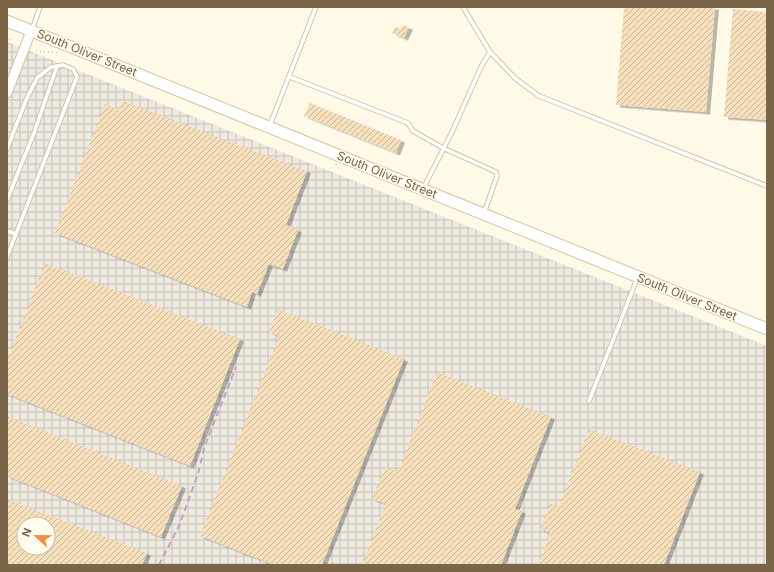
<svg xmlns="http://www.w3.org/2000/svg" width="774" height="572" font-family="Inter,sans-serif">
<defs>
<pattern id="industrial-grid" width="8" height="8" patternUnits="userSpaceOnUse"><rect width="8" height="8" fill="#eeeae0"/><path d="M0 4h8M4 0v8" fill="none" stroke="#c6c1b8"/></pattern>
<pattern id="building-hatch" width="6" height="6" patternUnits="userSpaceOnUse"><rect width="6" height="6" fill="#f5dfbc"/><path d="M-1 1l2-2M0 6l6-6M5 7l2-2" fill="none" stroke="#cbb89b"/></pattern>
<filter id="shadow"><feDropShadow dx="4" dy="2.5" stdDeviation="0" flood-color="#0004"/></filter>
</defs>
<rect width="100%" height="100%" fill="#fefae7"/>
<path fill="url(#industrial-grid)" fill-rule="evenodd" d="M7,42l760,304v219h-760zM24,524h24v24h-24z"/>
<path fill="url(#building-hatch)" fill-rule="evenodd" filter="url(#shadow)" d="M624,7h91l-9,105 -90,-7z
M733,9l34,3v108l-43,-3z
M402,25l7,2 -5,11 -12,-5 3,-6 6,2z
M123,101l184,70 -21,54 12,5 -15,39 -14,-5 -12,30 -5,-2 -5,15 -192,-74 50,-129 14,6z
M310,103l91,37 -5,13 -92,-37z
M45,263l195,76 -50,127 -183,-72v-33z
M278,309l126,50 -82,206h-48l-74,-29 79,-200 -10,-4z
M437,372l114,45 -36,92 7,2 -21,54h-139l24,-61 -14,-5 13,-32 13,5z
M7,416l175,70 -21,51 -154,-61z
M589,429l111,43 -36,93h-126l13,-32 -11,-4 10,-26 9,3z
M7,499l140,54 -5,12h-135zM24,524h24v24h-24z"/>
<g fill="none" stroke-linecap="round" stroke-linejoin="round">
<g stroke="#d1c4ab" stroke-width="5.5">
<path id="service" d="M463,7l27,45 26,27 23,17 228,90
M32,30l8,-23
M290,77l118,46 5,8 30,17 53,24 1,4 -13,37
M270,125l46,-118
M7,149l19,-49 11,-22 14,-11 12,-2 10,4 4,8 -70,180
M423,189l30,-59 28,-63 9,-15
M7,200l27,-67 23,-67
M7,231l9,3
M589,401l48,-122"/>
</g>
<g stroke="#d1c4ab" stroke-width="11">
<path id="tertiary" d="M7,93l24,-62"/>
</g>
<g stroke="#d4c5a8" stroke-width="13">
<path id="secondary" d="M7,21l760,308"/>
</g>
<path stroke="#dbc39e" stroke-width="1.5" stroke-dasharray="1 3" stroke-linecap="butt" d="M7,37l3,2 -3,4
M36,51l24,2
M336,164l3,5"/>
<use href="#service" stroke="#fff" stroke-width="3.5"/>
<use href="#tertiary" stroke="#fff" stroke-width="9"/>
<use href="#secondary" stroke="#fff" stroke-width="11"/>
<path stroke="#c0a3c9" stroke-width="2" stroke-dasharray="6 4" stroke-linecap="butt" d="M159,565l20,-39 19,-52 7,-29 31,-78"/>
</g>
<g text-anchor="middle" stroke-width="3" stroke-linejoin="round" paint-order="stroke">
<g font-size="12" fill="#7a6548" stroke="#fffcee">
<text transform="translate(87 53) rotate(22)" y="4">South Oliver Street</text>
<text transform="translate(387 175) rotate(22)" y="4">South Oliver Street</text>
<text transform="translate(687 297) rotate(22)" y="4">South Oliver Street</text>
</g>
</g>
<rect width="774" height="572" fill="none" stroke="#7a6548" stroke-width="16"/>
<g transform="translate(36 536) rotate(292)"><circle r="19" fill="#fffcee" stroke="#cac0ac"/>
<path d="M0-3L7 15L0 10L-7 15Z" fill="#f08e43"/>
<text y="-6" font-size="11" font-weight="bold" text-anchor="middle" fill="#7a6548">N</text>
</g>
</svg>
